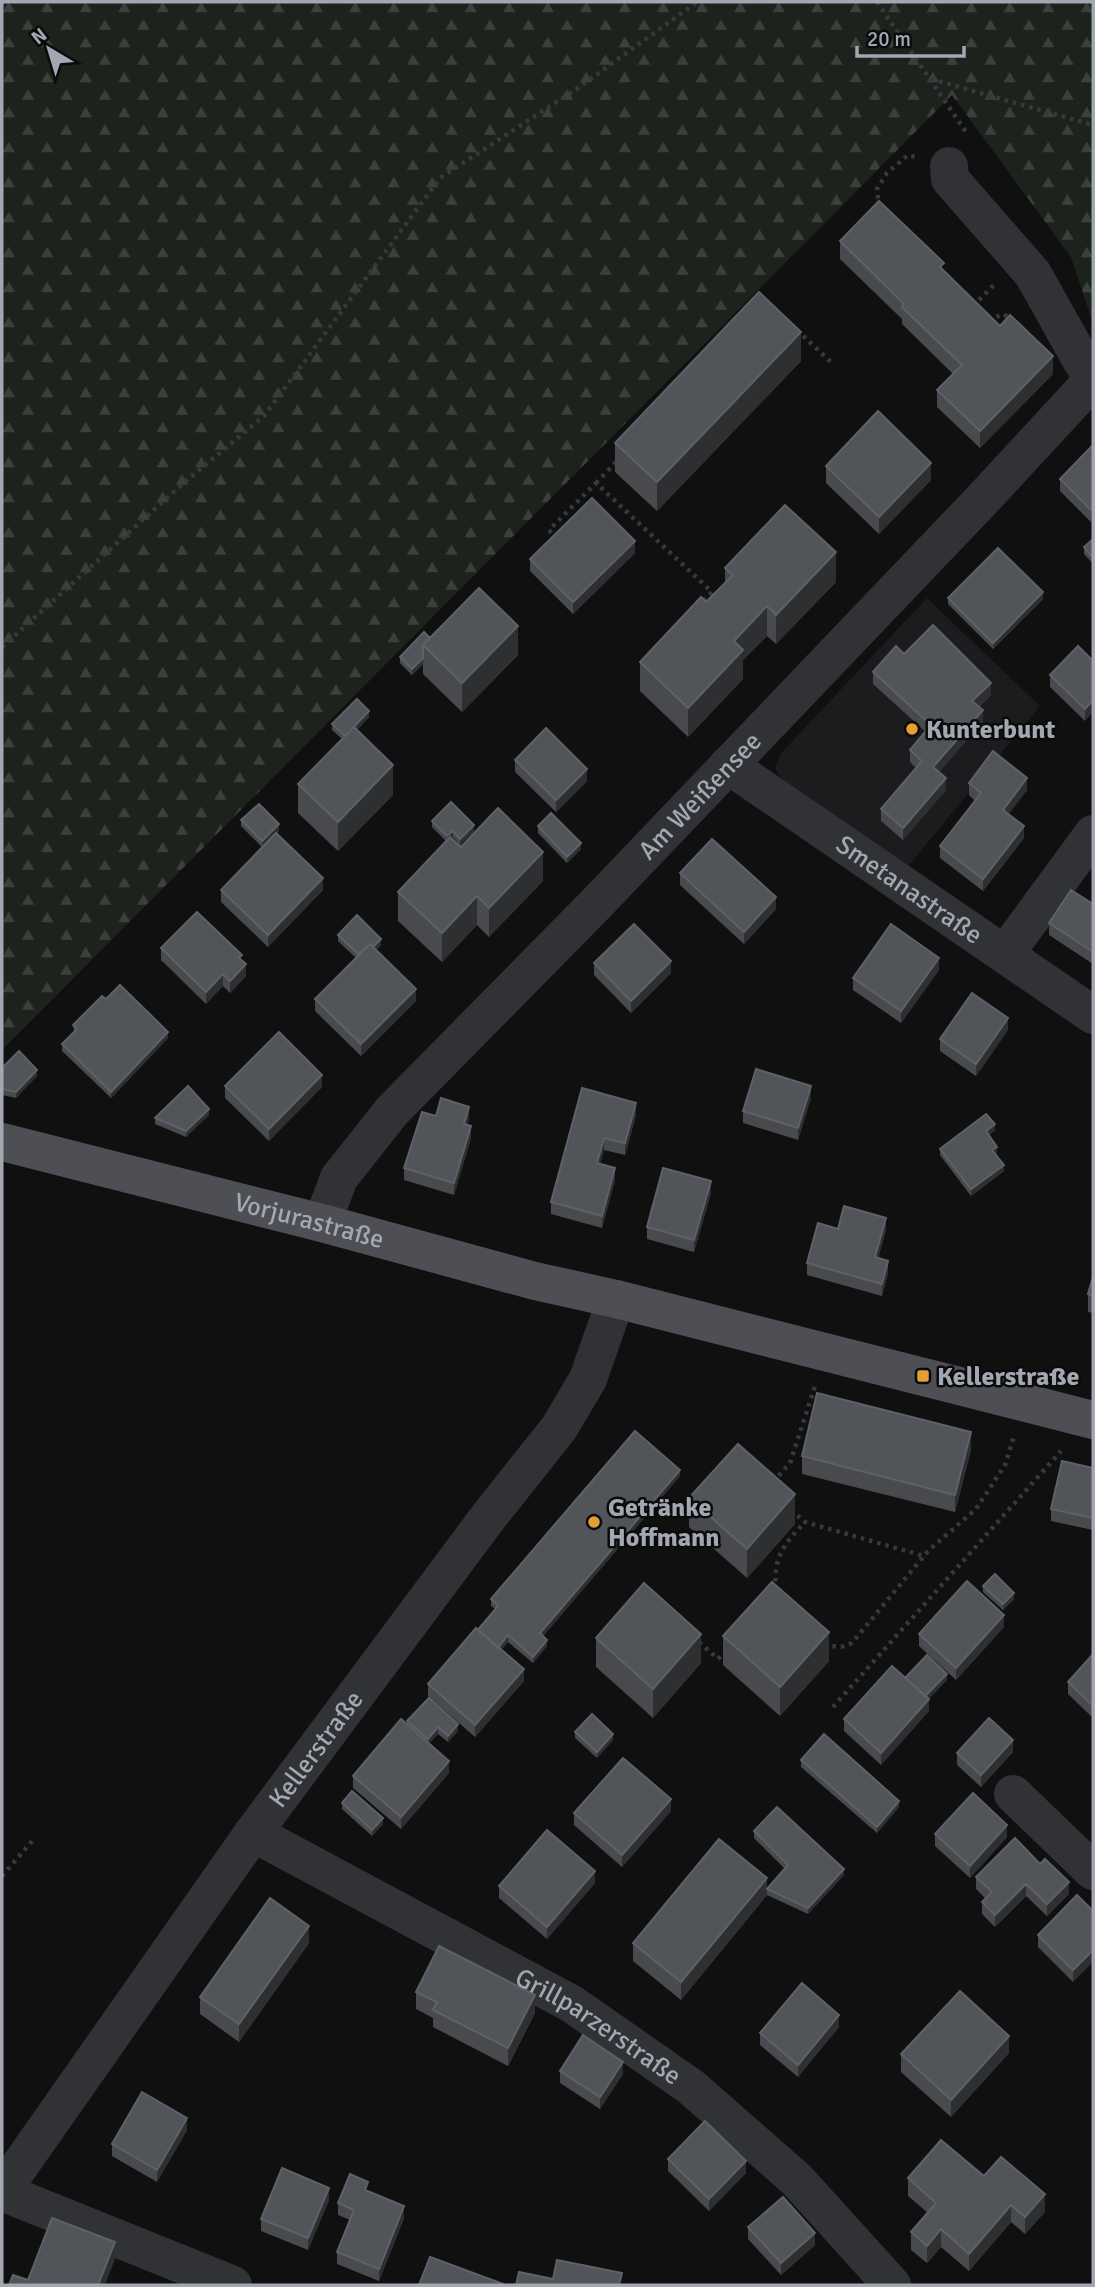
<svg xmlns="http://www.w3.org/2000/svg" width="1095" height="2287" font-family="Signika,sans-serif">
<defs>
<pattern id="forest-firs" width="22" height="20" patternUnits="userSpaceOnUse" patternTransform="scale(1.75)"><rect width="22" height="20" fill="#1c231d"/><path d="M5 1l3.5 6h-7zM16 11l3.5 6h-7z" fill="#3a403b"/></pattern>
</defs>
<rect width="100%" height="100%" fill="#101011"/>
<path fill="#1c1c1e" d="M927,598l113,108 -134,163 -120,-81 -11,-20 7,-16z"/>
<path fill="url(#forest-firs)" d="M2,2h1091v321l-22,-66 -119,-162 -950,955z"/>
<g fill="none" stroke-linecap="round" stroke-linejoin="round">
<path stroke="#37393d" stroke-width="4.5" stroke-dasharray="3.5 5" stroke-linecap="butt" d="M877,2l89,130 -1,2
M931,79l162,46
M879,207l-2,-18 10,-16 21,-18 7,2
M973,306l21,-21
M989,317l2,2 13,-5 7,7
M797,330l37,35
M596,483l21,-22
M557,539l-8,-9 47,-47 116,109 -12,12
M2,647l184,-166 78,-65 176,-238 138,-90 119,-86
M773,1482l17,-19 25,-77
M791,1510l14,12 119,34
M776,1590c-3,-32 7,-45 29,-68
M699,1642l19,17 7,-7
M824,1645l17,2 11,-4 76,-92 48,-42 29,-44 9,-29
M833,1707l228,-256
M2,1876l31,-36"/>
<g stroke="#313236" stroke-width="38">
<path d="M949,166l1,13 83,95 48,86 12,17"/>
<path id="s1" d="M728,765l365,250"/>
<path d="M1005,954l88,-120"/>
<path id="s2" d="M322,1223l17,-45 53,-67 204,-207 385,-403 112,-121"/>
<path d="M1013,1794l80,77"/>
<path id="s3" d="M253,1833l319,171 119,83 106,93 95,105"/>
<path id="s4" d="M2,2191l251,-358 236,-317 70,-88 29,-49 28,-80"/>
<path d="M2,2192l231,93"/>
</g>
<path stroke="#4d4f54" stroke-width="38" id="s5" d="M2,1142l320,81 213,58 81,18 477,121"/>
</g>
<path fill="#484a4e" d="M840,241l104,30 56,55 53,48 -73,74 -43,-41v-17l16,-16 -51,-50v-5l-62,-60z
M801,361l-144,150 -42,-39v-29z
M1093,445l-2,77 -31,-31v-12z
M826,466l105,14 -52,54 -53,-51z
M1093,539v25l-9,-10v-7z
M635,553l-62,61 -43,-43v-12z
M725,568l111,14 -60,62 -9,-8 -24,24v19l-55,58 -48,-46v-29l66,-60 19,-19z
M948,598l95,1 -50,50 -45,-45z
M430,638l88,17 -56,57 -39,-38v-10l-11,11 -12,-12v-6z
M904,654l87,41 -12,12 4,15 -44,50 7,18 -43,50 -22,-19v-12l35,-41 -6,-6v-12l16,-18 -53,-48v-12z
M1093,661l-8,60 -35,-34v-12z
M369,717l-12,13 36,65 -55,56 -40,-38v-29l44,-45 -10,-9v-6z
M515,760l72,21 -31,31 -41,-40z
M969,783l58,7 -19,24 16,24 -41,53 -43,-33v-12l35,-45 -6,-6z
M241,820l38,11 -2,2 46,57 -55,57 -47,-45v-12l50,-52 -9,9 -21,-21z
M432,821l42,10 -14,14 -7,-8 -2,1 10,9 82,34 -54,56 -12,-12 -35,37 -44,-41v-29l48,-51 -14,-14z
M538,826l43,23 -14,14 -29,-30z
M680,873l96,36 -32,35 -64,-59z
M1093,904v60l-44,-29v-12z
M338,935l43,10 -5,5 40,51 -55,55 -46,-45v-12l41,-41 -18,-17z
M161,948l81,12 4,16 -16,17 -7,-7 -17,18 -45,-44z
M594,963l77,10 -40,40 -37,-38z
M939,970l-38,53 -48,-33v-12z
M106,999l62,39 -57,60 -49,-47v-7l12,-12 -1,-7z
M1008,1030l-32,46 -36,-25v-12z
M2,1068l35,8 -21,22 -14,-3z
M225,1086l97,1 -53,54 -44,-43z
M582,1088l54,27 -11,40 -21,-5 -4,14 15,16 -13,48 -51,-14v-12z
M811,1098l-13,42 -55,-17v-12z
M209,1115l-23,22 -31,-13v-6z
M436,1116l33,3 -2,6 4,13 -17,57 -50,-15v-12z
M995,1130l-6,5 8,18 -2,1 9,17 -33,25 -31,-41v-6z
M711,1193l-17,59 -47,-13v-12z
M838,1229l48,1 -8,28 10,15 -6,23 -75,-21v-12z
M1093,1277v36l-5,-1v-18z
M971,1450l-16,62 -153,-38v-18z
M1093,1468v62l-42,-9v-12z
M680,1476l-137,160 4,10 -14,17 -25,-21 -7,8 23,31 -49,56 -47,-41v-12l67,-75 -4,-3v-7z
M689,1498l106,26 -48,54 -58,-51z
M983,1586l31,13 -11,11 -20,-18z
M1004,1627l-48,53 -37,-34v-12z
M723,1636l106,25 -49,55 -57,-51z
M596,1638l105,25 -48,55 -57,-51z
M1093,1654v64l-25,-24v-12z
M905,1678l42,2 -19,19 1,12 -48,54 -37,-34v-12z
M407,1721l51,10 -10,11 -10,-8 -9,9 20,30 -48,56 -48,-41v-12l54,-52z
M575,1732l38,8 -16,18 -22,-20z
M1013,1752l-32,35 -24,-22v-12z
M801,1760l98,47 -22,26 -76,-66z
M342,1803l41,21 -11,12 -30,-27z
M671,1811l-49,56 -48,-42v-12z
M754,1831l90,44 -36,39 -41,-19 -86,105 -48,-39v-18l134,-54 18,-20 -31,-31z
M935,1834l72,3 -37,41 -35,-32z
M1015,1838l54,56 -22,22 -21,-20 -31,31 -13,-13v-12l4,-3 -10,-10v-12z
M595,1883l-48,56 -48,-41v-12z
M1077,1895l-4,87 -35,-35v-12z
M309,1943l-70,99 -39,-28v-17z
M416,1992l119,21 -27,53 -75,-39v-9l-17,-9z
M839,2027l-41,50 -38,-32v-12z
M1009,2053l-58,64 -50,-45v-18z
M560,2071l63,3 -23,35 -40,-26z
M187,2130l-30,52 -45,-26v-12z
M668,2159l78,14 -37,38 -41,-40z
M984,2176l61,36 -20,22 -14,-12 -42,49 -28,-24 -14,16 -16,-13v-18l17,-19 -20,-17v-18z
M368,2191l36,27 -25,63 -42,-17v-12l13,-32 -12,-5v-12z
M329,2200l-21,50 -47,-19v-12z
M748,2227l67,18 -34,30 -33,-36z"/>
<path fill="#2d2f31" d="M801,332v29l-144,150v-29z
M1053,356v18l-73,74v-17z
M931,463v17l-52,54v-17z
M1093,508v12l-2,2v-12z
M635,541v12l-62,61v-12z
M836,552v30l-60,62v-29z
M1043,592v7l-50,50v-6z
M767,606v30l-24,24v19l-55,58v-29l46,-67z
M518,626v29l-56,57v-29z
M423,658v6l-11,11v-6z
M991,683v12l-19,18v-12z
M1093,700v12l-8,9v-12z
M983,710v12l-50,57v-12z
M369,711v6l-24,25v-6z
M393,765v30l-55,56v-29z
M587,769v12l-31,31v-12z
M946,778v12l-43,50v-12z
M1027,778v12l-24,32v-12z
M279,824v7l-17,16v-6z
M474,825v6l-14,14v-6z
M1024,826v12l-41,53v-12z
M453,831v6l-6,5v-6z
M581,843v6l-14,14v-6z
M543,852v29l-54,56v-29z
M323,878v12l-55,57v-12z
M477,896v29l-35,37v-29z
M776,897v12l-32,35v-12z
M381,939v6l-15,15v-7z
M939,958v12l-38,53v-12z
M671,961v12l-40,40v-12z
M246,964v12l-16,17v-12z
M223,974v12l-17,18v-12z
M416,989v12l-55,55v-12z
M1008,1018v12l-32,46v-12z
M168,1032v6l-57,60v-6z
M37,1070v6l-21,22v-6z
M322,1075v12l-53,54v-12z
M811,1086v12l-13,42v-12z
M636,1103v12l-11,40v-12z
M469,1107v12l-5,17v-12z
M209,1109v6l-23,22v-6z
M995,1124v6l-9,7v-6z
M471,1126v12l-17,57v-12z
M604,1138v12l-7,25v-12z
M997,1147v6l-5,3v-6z
M1004,1165v6l-33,25v-7z
M615,1168v12l-13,48v-12z
M711,1181v12l-17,59v-12z
M886,1218v12l-11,39v-12z
M888,1261v12l-6,23v-12z
M971,1432v18l-16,62v-17z
M680,1470v6l-140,164v-7z
M795,1494v30l-48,54v-29z
M1014,1593v6l-11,11v-6z
M1004,1615v12l-48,53v-12z
M829,1632v29l-49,55v-29z
M701,1634v29l-48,55v-29z
M508,1635v7l-10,12v-6z
M547,1640v6l-14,17v-6z
M524,1669v12l-49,56v-12z
M947,1674v6l-22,23v-7z
M929,1699v12l-48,54v-12z
M458,1724v7l-10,11v-6z
M438,1727v7l-10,11v-6z
M613,1734v6l-16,18v-6z
M1013,1740v12l-32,35v-12z
M449,1761v12l-48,56v-12z
M671,1799v12l-49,56v-12z
M899,1801v6l-22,26v-6z
M383,1818v6l-11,12v-6z
M1007,1825v12l-37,41v-12z
M844,1869v6l-36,39v-6z
M595,1871v12l-48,56v-12z
M767,1878v17l-86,105v-18z
M1069,1882v12l-22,22v-12z
M1026,1884v12l-31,31v-12z
M309,1926v17l-70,99v-18z
M1093,1950v12l-20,20v-12z
M535,1995v18l-27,53v-18z
M839,2015v12l-41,50v-12z
M1009,2036v17l-58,64v-17z
M623,2062v12l-23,35v-12z
M187,2118v12l-30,52v-12z
M746,2161v12l-37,38v-12z
M329,2188v12l-21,50v-12z
M1045,2194v18l-20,22v-17z
M1011,2205v17l-42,49v-17z
M404,2206v12l-25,63v-12z
M941,2229v18l-14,16v-17z
M815,2233v12l-34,30v-12z
M115,2242v17l-10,26h-7z"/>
<path fill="#515459" stroke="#5e6167" stroke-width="2" d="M879,201l65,62 -4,4 60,59 10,-11 43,41 -73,75 -43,-41 25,-25 -60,-58 2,-3 -64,-63z
M759,292l42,40 -144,150 -42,-39z
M878,411l53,52 -52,54 -53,-51z
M1093,445v63l-2,2 -31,-31z
M592,498l43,43 -62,61 -43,-43z
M785,505l51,47 -60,63 -9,-9 -33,35 9,9 -55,58 -48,-46 61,-65 5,5 27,-27 -8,-7z
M1093,539v19l-9,-11z
M998,548l45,44 -50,51 -45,-45z
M479,588l39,38 -56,57 -39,-38z
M933,625l58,58 -19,18 11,9 -50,57 13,11 -43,50 -22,-19 41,-48 -12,-11 21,-25 -58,-53 23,-26 8,8z
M424,632l6,6 -7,7v13l-11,11 -12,-12z
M1078,646l15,15v39l-8,9 -35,-34z
M357,699l12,12 -24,25 -13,-12z
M354,727l39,38 -55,57 -40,-38z
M546,728l41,41 -31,31 -41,-40z
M993,751l34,27 -24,32 21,16 -41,53 -43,-33 41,-53 -12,-10z
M451,802l23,23 -14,14 -7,-8 -6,5 -15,-15z
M259,804l20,20 -17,17 -21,-21z
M498,808l45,44 -54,56 -12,-12 -35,37 -44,-41 52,-55 11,10z
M551,813l30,30 -14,14 -29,-31z
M276,833l47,45 -55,57 -47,-45z
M712,839l64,58 -32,35 -64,-59z
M1071,890l22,14v48l-44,-29z
M197,912l45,43 -3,3 7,6 -16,17 -7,-7 -17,18 -45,-44z
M357,915l24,24 -8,8 -3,-3 -12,10 -20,-19z
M634,924l37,37 -40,40 -37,-38z
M891,924l48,34 -38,53 -48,-33z
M370,944l46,45 -55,55 -46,-45z
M120,985l48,47 -57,60 -49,-48 15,-15 -4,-4 29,-29 4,3z
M972,993l36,25 -32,46 -36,-25z
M279,1032l43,43 -53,54 -44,-43z
M19,1051l18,19 -21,22 -14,-3v-21z
M756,1069l55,17 -13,42 -55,-17z
M188,1086l21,23 -23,22 -31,-13z
M582,1088l54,15 -11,40 -21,-5 -7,25 18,5 -13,48 -51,-14z
M441,1098l28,9 -5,17 7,2 -17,57 -50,-15 18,-56 14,4z
M986,1114l9,10 -9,7 11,16 -5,3 12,15 -33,24 -31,-40z
M663,1168l48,13 -17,59 -47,-13z
M844,1206l42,12 -11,39 13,4 -6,23 -75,-21 11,-40 20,6z
M1093,1277v19l-5,-2z
M817,1393l154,39 -16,63 -153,-39z
M635,1431l45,39 -140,163 7,7 -14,17 -25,-22 -10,13 -20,-18 20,-24 -7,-7z
M738,1444l57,50 -48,55 -58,-51z
M1062,1461l31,7v50l-42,-9z
M995,1574l19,19 -11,11 -20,-18z
M967,1581l37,34 -48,53 -37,-34z
M772,1582l57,50 -49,55 -57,-51z
M644,1583l57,51 -48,55 -57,-51z
M476,1628l48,41 -49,56 -47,-41z
M1093,1654v52l-25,-24z
M927,1655l20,19 -22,22 -20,-18z
M892,1666l37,33 -48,54 -37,-34z
M429,1698l29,26 -10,12 -10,-9 -10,12 -21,-18z
M592,1714l21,20 -16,18 -22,-20z
M989,1718l24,22 -32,35 -24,-22z
M401,1719l48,42 -48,56 -48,-41z
M824,1734l75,67 -22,26 -76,-67z
M623,1758l48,41 -49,56 -48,-42z
M352,1791l31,27 -11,12 -30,-27z
M973,1793l34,32 -37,41 -35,-32z
M777,1807l67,62 -36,39 -41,-19 21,-24 -34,-34z
M547,1830l48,41 -48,56 -48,-41z
M1015,1838l25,26 5,-5 24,23 -22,22 -21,-20 -31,31 -13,-13 10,-10 -16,-15z
M719,1839l48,39 -86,104 -48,-39z
M1077,1895l16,16v39l-20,20 -35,-35z
M270,1898l39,28 -70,98 -39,-27z
M439,1946l96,49 -27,53 -75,-38 4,-8 -21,-10z
M802,1983l37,32 -41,50 -38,-32z
M960,1991l49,45 -58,64 -50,-46z
M583,2035l40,27 -23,35 -40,-26z
M142,2092l45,26 -30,52 -45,-26z
M705,2121l41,40 -37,38 -41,-40z
M941,2140l43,36 17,-19 44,37 -20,23 -14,-12 -42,49 -28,-25 -14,17 -16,-14 25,-29 -28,-25z
M282,2168l47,20 -21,50 -47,-19z
M350,2174l18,8 -3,8 39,16 -25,63 -42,-17 17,-42 -16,-7z
M783,2197l32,36 -34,30 -33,-36z
M52,2218l63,24 -17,43h-89l4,-10 15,5z
M430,2257l73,27 -1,1h-83z
M557,2260l65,13 -3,12h-103l3,-13 34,7z"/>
<g fill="#e5a034" stroke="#0b0b0c" stroke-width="2.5">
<circle cx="912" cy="729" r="7"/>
<rect x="916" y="1369" width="14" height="14" rx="3.5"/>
<circle cx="594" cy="1522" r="7"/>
</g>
<g text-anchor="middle" stroke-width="5" stroke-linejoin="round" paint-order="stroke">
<g font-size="26" font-weight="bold" fill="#a2a7b1" stroke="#0b0b0c" text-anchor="start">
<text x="926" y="738">Kunterbunt</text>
<text x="937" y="1385">Kellerstraße</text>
<text x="608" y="1516">Getränke<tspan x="608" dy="30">Hoffmann</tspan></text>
</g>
<g font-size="26" fill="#a2a7b1" stroke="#0b0b0c">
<text dy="9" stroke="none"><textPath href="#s2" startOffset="574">Am Weißensee</textPath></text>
<text dy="9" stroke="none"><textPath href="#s1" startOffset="220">Smetanastraße</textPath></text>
<text dy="9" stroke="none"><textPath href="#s5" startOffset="317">Vorjurastraße</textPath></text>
<text dy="9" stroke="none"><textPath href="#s4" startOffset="542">Kellerstraße</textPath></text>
<text dy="9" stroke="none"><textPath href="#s3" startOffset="396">Grillparzerstraße</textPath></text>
</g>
</g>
<rect width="1095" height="2287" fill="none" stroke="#a2a7b1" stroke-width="7"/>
<g transform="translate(49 49) rotate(322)" stroke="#0b0b0c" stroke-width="5" paint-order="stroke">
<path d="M0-5L12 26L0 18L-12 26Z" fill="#a2a7b1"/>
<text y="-10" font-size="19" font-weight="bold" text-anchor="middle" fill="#a2a7b1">N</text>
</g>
<path d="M857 46v10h107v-10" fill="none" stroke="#a2a7b1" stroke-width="3.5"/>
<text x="867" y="46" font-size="21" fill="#a2a7b1" stroke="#0b0b0c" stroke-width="5" paint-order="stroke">20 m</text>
</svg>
